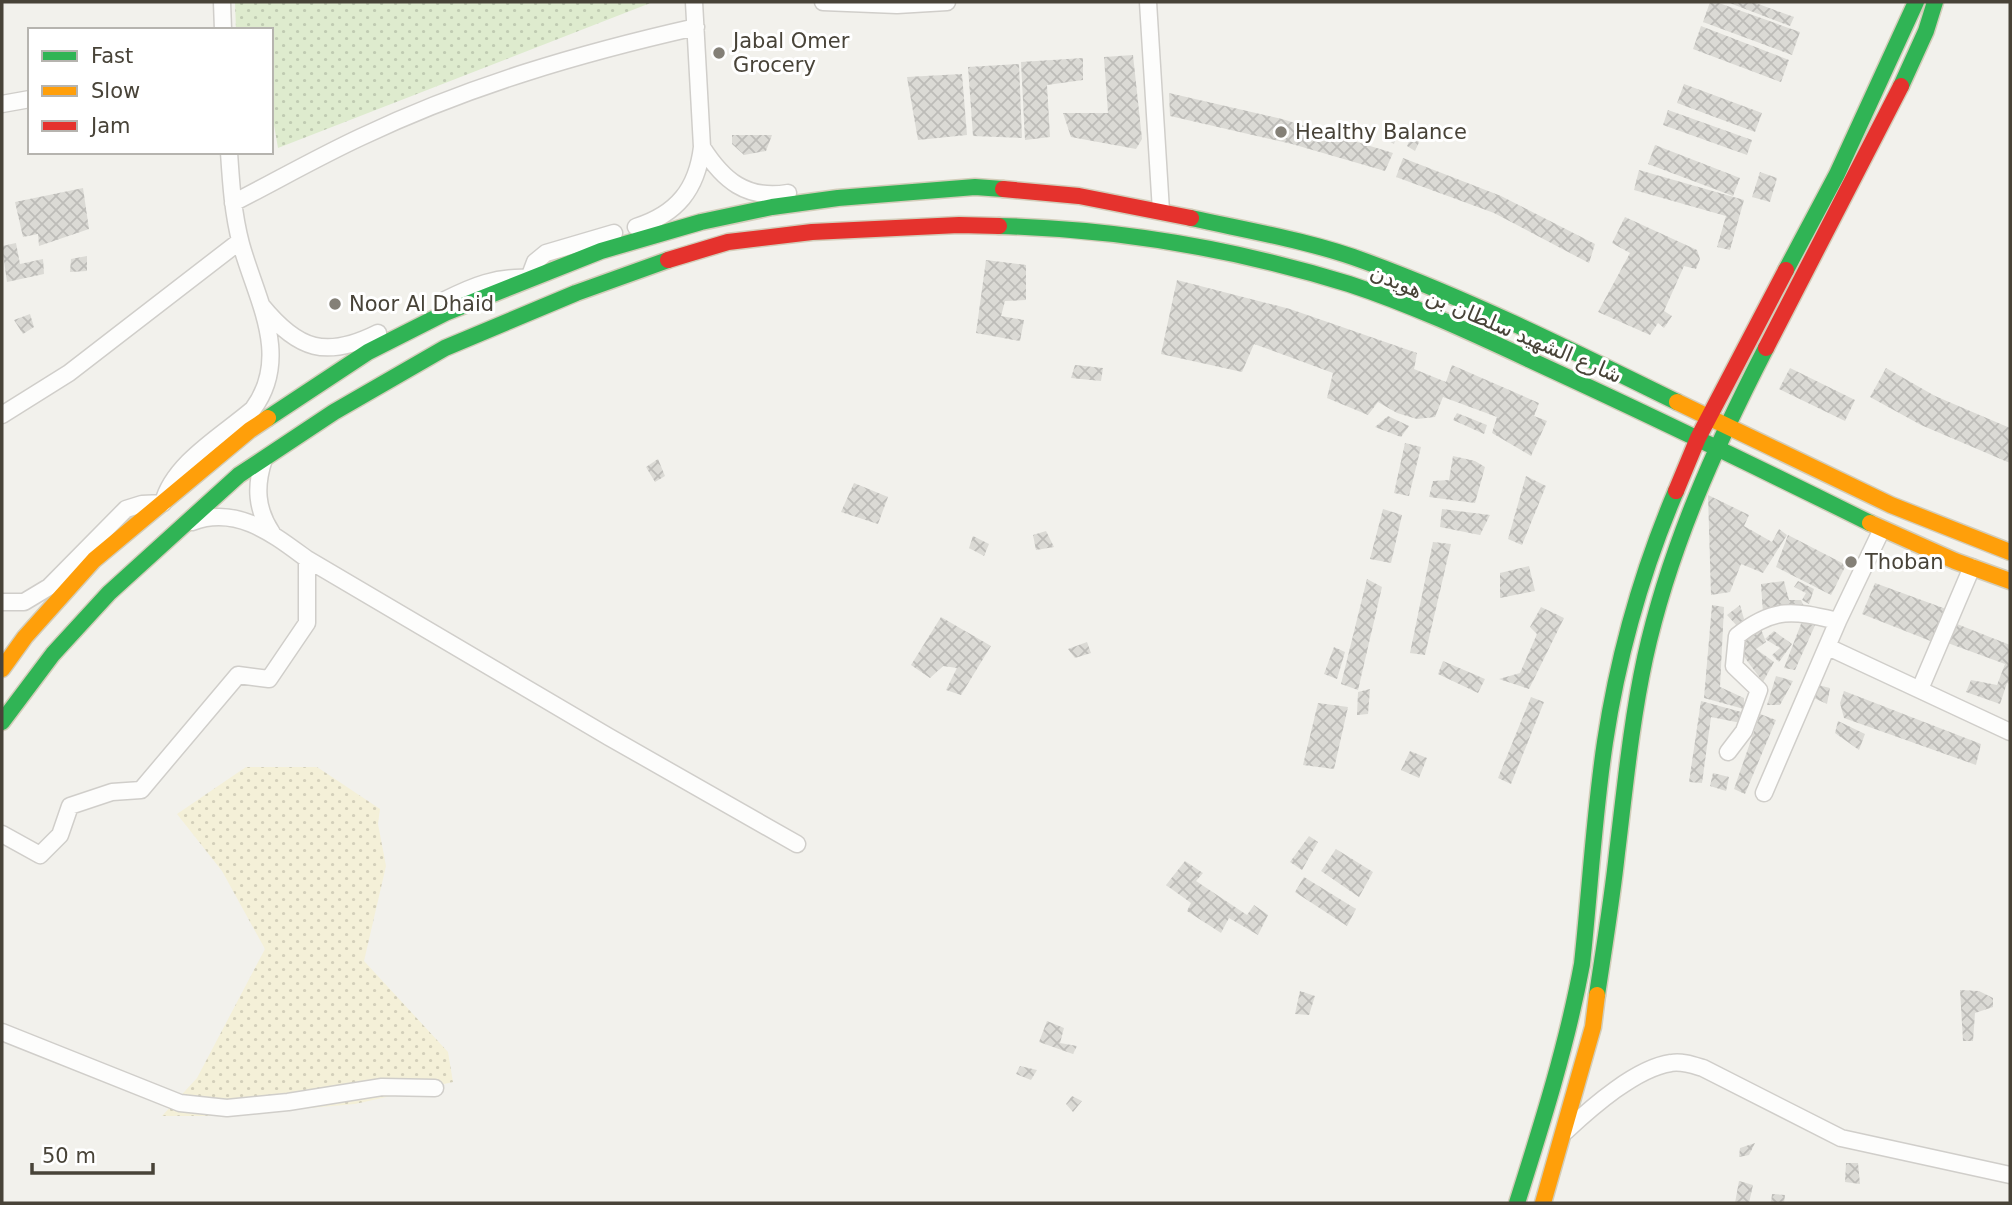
<svg xmlns="http://www.w3.org/2000/svg" width="2012" height="1205" font-family="'DejaVu Sans',Vazirmatn,sans-serif">
<defs>
<pattern id="grass-dots" width="8" height="8" patternUnits="userSpaceOnUse" patternTransform="scale(1.75)"><rect width="8" height="8" fill="#deebce"/><path d="M2 2h.1M6 6h.1" fill="none" stroke="#c0cbb2" stroke-width="1.8" stroke-linecap="round"/></pattern>
<pattern id="sand-dots" width="8" height="8" patternUnits="userSpaceOnUse" patternTransform="scale(1.75)"><rect width="8" height="8" fill="#f4f0d8"/><path d="M2 2h.1M6 6h.1" fill="none" stroke="#d3cfba" stroke-width="1.8" stroke-linecap="round"/></pattern>
<pattern id="building-cross-hatch" width="8" height="8" patternUnits="userSpaceOnUse" patternTransform="scale(1.75)"><rect width="8" height="8" fill="#dbdad5"/><path d="M0 0l8 8M0 8l8-8" fill="none" stroke="#bdbcb8"/></pattern>
</defs>
<rect width="100%" height="100%" fill="#f2f1ec"/>
<path fill="url(#grass-dots)" d="M235,2h418l-375,146 -4,-23h-3v-95h-35z"/>
<path fill="url(#sand-dots)" d="M246,767h71l63,42 -2,15 8,42 -22,95 84,91 5,30 -98,22 -135,12h-58l35,-38 68,-129 -43,-78 -45,-57z"/>
<path fill="url(#building-cross-hatch)" d="M1710,2h6l84,30 -8,23 -89,-33z
M1727,2h26l41,15 -4,9z
M1701,26l88,34 -8,22 -88,-33z
M1133,55l9,84 -6,10 -65,-12 -8,-24h45l-4,-56z
M1083,58v22l-36,5 3,52 -25,3 -4,-78z
M1019,64l3,74 -49,-2 -5,-69z
M962,74l5,61 -49,5 -11,-63z
M1684,84l78,29 -7,19 -78,-29z
M1169,93l113,26 111,34 -8,18 -93,-27 -122,-28z
M1668,110l84,30 -5,15 -84,-30z
M1389,123l10,4 -5,17 -9,-5z
M1412,134l10,2 -7,15 -8,-5z
M732,135h40l-6,16 -22,4 -12,-11z
M1655,145l85,33 -7,18 -85,-32z
M1403,158l98,38 94,48 -6,19 -95,-50 -98,-36z
M1639,170l105,30 -14,50 -13,-3 9,-31 -92,-26z
M1760,172l17,6 -7,24 -18,-5z
M83,188l6,41 -50,17 -1,-12 -15,3 -8,-35z
M1625,217l72,33 3,9 -4,10 -12,-3 -20,45 8,5 -8,12 -6,-5 -8,12 -52,-23 32,-59 -18,-10z
M16,243l4,21 23,-5 1,15 -37,8 -5,-36z
M87,256v15l-17,1 1,-13z
M986,260l40,5v35l-21,1 -4,15 23,4 -4,21 -44,-8z
M1177,280l113,29 127,44 -3,16 32,13 6,-17 87,38 -5,13 13,5 -16,35 -39,-23 5,-16 -54,-20 -8,20 -18,2 -20,-6 -19,-11 -10,13 -41,-17 6,-25 -79,-29 -12,28 -81,-18z
M30,314l4,13 -11,7 -9,-14z
M1075,365l28,3 -2,13 -30,-3z
M1790,368l65,32 -10,21 -66,-32z
M1886,368l49,28 75,32v35l-89,-38 -51,-28z
M1457,413l30,12 -3,9 -31,-14z
M1388,416l21,10 -8,11 -26,-10z
M1405,443l16,4 -12,49 -15,-3z
M1453,456l22,5 10,6 -10,36 -46,-6 4,-16 16,-1z
M658,459l7,17 -10,6 -9,-15z
M1526,476l20,10 -24,59 -14,-6z
M854,483l34,14 -10,27 -37,-12z
M1708,495l41,20 -5,11 28,16 7,-13 8,6 -24,38 -22,-9 -11,28 -19,3z
M1383,509l19,6 -11,48 -21,-4z
M1442,509l48,6 -10,20 -40,-8z
M1046,531l8,16 -18,3 -3,-15z
M1788,535l58,30 -15,30 -55,-28z
M973,536l16,8 -5,12 -15,-8z
M1433,542l18,2 -26,111 -15,-2z
M1529,566l6,25 -35,7v-25z
M1367,579l15,8 -24,103 -17,-6z
M1784,581l5,19h12l3,6 -41,7 -2,-29z
M1798,581l16,8 -5,15 -7,-4 4,-7 -12,-6z
M1875,583l71,26 -13,33 -71,-28z
M1712,605l12,2 -4,80 24,11v11l-40,-11z
M1740,605l4,14 -6,8 -11,-12z
M1541,607l23,11 -35,71 -30,-10 21,-6 17,-39 -7,-7z
M1804,616l13,5 -22,49 -11,-2z
M941,617l50,29 -30,49 -15,-5 11,-22 -14,-2 -13,12 -19,-13z
M1952,622l58,23v39l-3,-1 -7,21 -34,-12 5,-12 26,5 8,-21 -60,-22z
M1759,624l7,18 -10,7 18,13 -11,20 -21,-28 1,-17z
M1774,631l18,13 -13,18 -7,-7 8,-7 -15,-9z
M1087,642l4,11 -16,5 -7,-9z
M1334,647l11,5 -8,27 -13,-5z
M1443,661l42,18 -7,14 -40,-19z
M1776,676l17,5 -13,24h-13z
M1818,685l12,3 -3,16 -13,-6z
M1370,689l-2,25 -11,1 1,-23z
M1844,691l137,53 -5,21 -132,-47 -4,-15z
M1531,697l13,5 -33,82 -13,-6z
M1701,701l44,12 -4,10 -30,-6 -9,66 -13,-1z
M1318,703l30,4 -14,62 -31,-4z
M1760,714l16,6 -31,74 -11,-5z
M1838,721l27,13 -6,16 -24,-17z
M1410,751l17,7 -8,20 -18,-8z
M1713,773l16,4 -3,14 -16,-5z
M1309,836l9,6 -16,28 -12,-8z
M1336,849l37,23 -14,25 -38,-26z
M1185,861l18,12 -7,8 51,34 7,-10 14,10 -10,20 -29,-17 -8,15 -34,-22 4,-8 -25,-18z
M1304,877l52,32 -9,17 -52,-34z
M1960,990l19,1 14,7v9l-18,6 -2,28h-10z
M1300,991l15,5 -6,19 -14,-1z
M1047,1021l17,7 -4,15 17,3 -4,8 -34,-12z
M1020,1066l17,4 -6,10 -15,-6z
M1072,1096l10,5 -9,11 -7,-8z
M1755,1143l-6,12 -10,2 1,-9z
M1846,1163h12l2,21 -15,-2z
M1739,1181l14,4 -4,18h-14z
M1772,1194l13,1 -1,8h-13z"/>
<g fill="none" stroke-linecap="round" stroke-linejoin="round">
<g stroke="#d0ceca" stroke-width="19">
<path id="street" d="M222,2l1,28
M823,2l74,3 50,-3
M1148,2l13,209
M2,104l28,-5
M702,147c21,33 44,53 86,46
M233,203c43,-22 85,-46 128,-66 107,-51 220,-84 335,-110
M636,227c41,-13 61,-38 66,-80l-8,-145
M445,300c28,-14 52,-24 84,-22l6,-16 11,-9 68,-20
M262,306c36,44 64,53 116,27
M2,415l67,-42 171,-132
M264,459c-9,27 -8,50 8,74
M192,522c45,-17 81,12 115,37l302,178 188,107
M2,602h22l25,-15 77,-78 16,-5 21,-1c10,-40 60,-68 90,-94 39,-53 3,-110 -12,-165 -8,-30 -10,-61 -12,-92
M1828,647l182,85
M1920,689l52,-122
M1728,752l16,-21 15,-41 -25,-24 3,-30c38,-30 57,-25 101,-15
M1764,793l74,-172 44,-92
M2,834l38,21 20,-20 10,-29 42,-14 29,-2 97,-115 31,4 38,-56v-64
M2,1032l178,71 47,5 61,-6 94,-15 53,1
M1566,1131c26,-24 70,-63 105,-68 11,-2 22,2 32,5l138,70 169,37"/>
</g>
<g stroke="#d3cdba" stroke-width="19">
<path id="fast" d="M1901,86l25,-55 9,-29
M1191,218c59,13 120,23 176,44 106,39 208,90 310,140
M999,226c118,3 237,23 350,58 70,23 138,56 205,87 106,49 211,100 316,152
M1786,270l51,-96 79,-172
M268,418l100,-66 77,-39 156,-62 100,-29 71,-15 66,-9 137,-11 28,2
M2,722l51,-68 56,-61 130,-118 95,-63 111,-64 131,-55 92,-33
M1597,995c7,-47 15,-95 20,-142 8,-65 14,-130 28,-195 24,-109 70,-211 121,-310
M1517,1203c25,-79 50,-158 65,-239 8,-74 12,-149 23,-222 13,-86 37,-171 71,-251"/>
</g>
<g stroke="#d3cdba" stroke-width="19">
<path id="slow" d="M1677,402l214,103 119,47
M1870,523l85,38 55,20
M2,669l23,-32 69,-77 156,-130 18,-12
M1543,1203l50,-176 4,-32"/>
</g>
<g stroke="#d3cdba" stroke-width="19">
<path id="jam" d="M1003,189l76,7 112,22
M668,260l60,-18 84,-10 147,-7 40,1
M1766,348l135,-262
M1676,491l22,-53 88,-168"/>
</g>
<use href="#street" stroke="#fdfdfc" stroke-width="16"/>
<use href="#fast" stroke="#30b455" stroke-width="16"/>
<use href="#slow" stroke="#ff9f0a" stroke-width="16"/>
<use href="#jam" stroke="#e5322d" stroke-width="16"/>
</g>
<g fill="#848077" stroke="#fff" stroke-width="2.5">
<circle cx="719" cy="53" r="7"/>
<circle cx="1281" cy="132" r="7"/>
<circle cx="335" cy="304" r="7"/>
<circle cx="1851" cy="562" r="7"/>
</g>
<g text-anchor="middle" stroke-width="6" stroke-linejoin="round" paint-order="stroke">
<g font-size="21" fill="#484338" stroke="#fff" text-anchor="start">
<text x="733" y="48">Jabal Omer<tspan x="733" dy="24">Grocery</tspan></text>
<text x="1295" y="139">Healthy Balance</text>
<text x="349" y="311">Noor Al Dhaid</text>
<text x="1865" y="569">Thoban</text>
</g>
<g font-size="21" fill="#484338" stroke="#fff">
<text transform="translate(1496 324) rotate(23)" y="7">شارع الشهيد سلطان بن هويدن</text>
</g>
</g>
<rect width="2012" height="1205" fill="none" stroke="#484338" stroke-width="7"/>
<rect x="28" y="28" width="245" height="126" fill="#ffffff" stroke="#b6b4af" stroke-width="2"/>
<rect x="42" y="51" width="35" height="10" fill="#30b455" stroke="#b6b4af" stroke-width="2"/>
<text x="91" y="63" font-size="21" fill="#484338">Fast</text>
<rect x="42" y="86" width="35" height="10" fill="#ff9f0a" stroke="#b6b4af" stroke-width="2"/>
<text x="91" y="98" font-size="21" fill="#484338">Slow</text>
<rect x="42" y="121" width="35" height="10" fill="#e5322d" stroke="#b6b4af" stroke-width="2"/>
<text x="91" y="133" font-size="21" fill="#484338">Jam</text>
<path d="M32 1163v10h121v-10" fill="none" stroke="#484338" stroke-width="3.5"/>
<text x="42" y="1163" font-size="21" fill="#484338" stroke="#ffffff" stroke-width="5" paint-order="stroke">50 m</text>
</svg>
